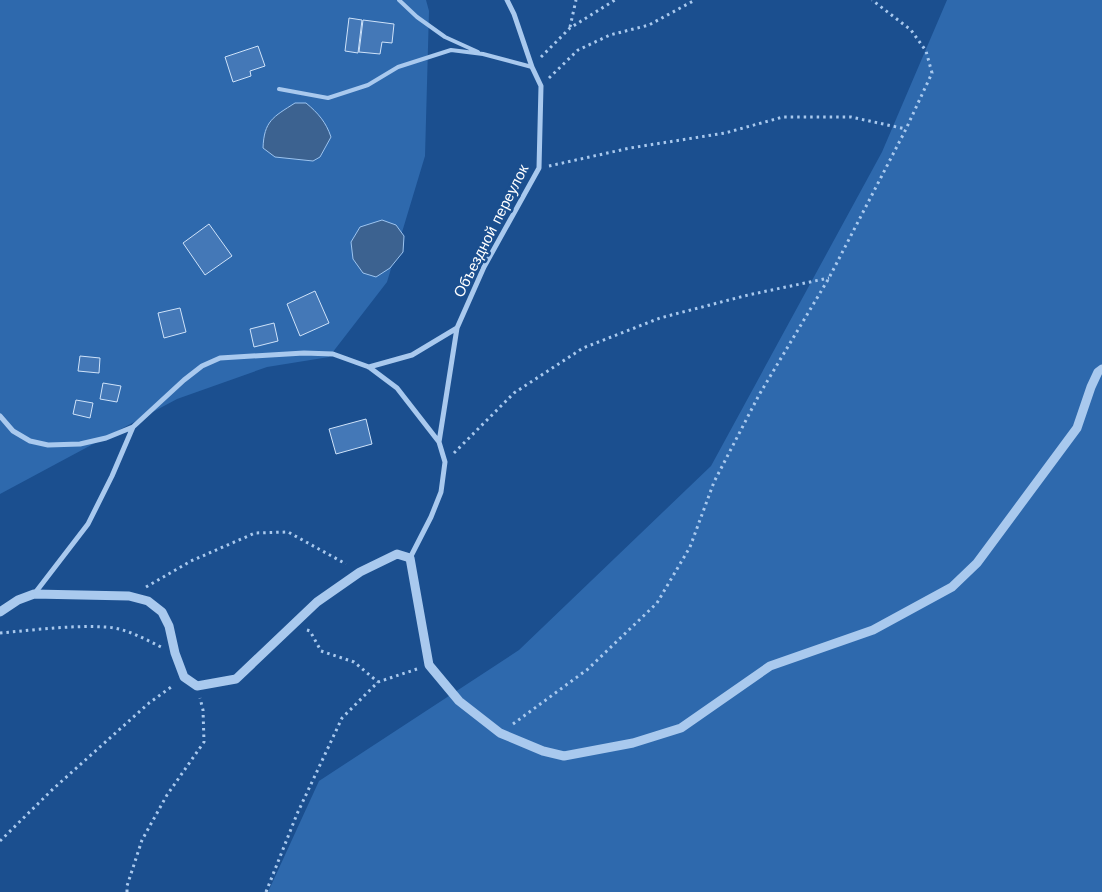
<svg xmlns="http://www.w3.org/2000/svg" width="1102" height="892" font-family="'Work Sans',sans-serif">
<rect width="100%" height="100%" fill="#1b4f8f"/>
<path fill="#2e69ad" d="M0,0h426l3,11 -4,145 -38,126 -58,75 -62,10 -90,32 -177,95z
M947,0h155v892h-834l51,-111 200,-131 192,-184 171,-314z"/>
<path fill="#3c6290" stroke="#9cc4f0" d="M295,103h11c12,10 20,19 25,34l-11,20 -7,4 -38,-4 -12,-9c1,-27 10,-31 32,-45z
M382,220l14,5 8,11 -1,16 -13,16 -14,9 -13,-4 -10,-14 -2,-17 9,-15z"/>
<path fill="#4478b7" stroke="#cfe3fa" d="M349,18l13,2 -4,33 -13,-2z
M363,20l31,4 -2,19 -10,-1 -2,12 -21,-2z
M258,46l7,20 -15,5 1,5 -18,6 -8,-25z
M209,224l23,32 -27,19 -22,-32z
M315,291l14,32 -29,13 -13,-32z
M180,308l6,24 -22,6 -6,-25z
M274,323l4,18 -24,6 -4,-18z
M80,356l20,2 -1,15 -21,-2z
M103,383l18,3 -4,16 -17,-3z
M76,400l17,3 -3,15 -17,-4z
M366,419l6,25 -36,10 -7,-25z"/>
<g fill="none" stroke-linecap="round" stroke-linejoin="round">
<path stroke="#a9c9ee" stroke-width="3" stroke-dasharray="2.5 4" stroke-linecap="butt" d="M570,27l6,-27
M541,57l29,-29 45,-28
M549,78l29,-28 32,-15 39,-10 46,-25
M549,166l81,-18 95,-15 58,-16h68l55,12
M454,453l60,-60 69,-45 77,-30 88,-23 81,-17
M146,587l45,-26 64,-28 33,-1 58,32
M307,630l3,1 11,20 33,11 24,20
M0,633c35,-3 71,-8 106,-6 19,1 37,11 55,20
M513,724l75,-55 69,-66 33,-56 24,-65 45,-87 70,-117 77,-149 26,-56 -6,-22 -15,-21 -39,-30
M0,841l53,-52 96,-86 25,-18
M127,892v-6l15,-46 25,-45 37,-53 -1,-32 -3,-12
M266,892l31,-78 45,-96 36,-36 39,-13"/>
<path stroke="#a9c9ee" stroke-width="4" d="M399,0l18,17 28,20 33,15
M279,89l49,9 40,-13 30,-18 53,-17 32,4 49,13"/>
<path stroke="#a9c9ee" stroke-width="5" d="M369,367l43,-12 45,-27
M0,416l13,15 17,10 18,4 32,-1 26,-6 27,-11 51,-47 18,-14 18,-8 84,-5 29,1 36,13 28,21 42,54 6,20 -4,30 -10,25 -21,41
M439,442l18,-114 27,-61 55,-99 2,-82 -9,-19 -18,-53 -7,-14
M35,593l53,-69 24,-48 21,-49"/>
<path stroke="#a9c9ee" stroke-width="9" d="M0,612l18,-12 16,-6 95,2 19,5 14,11 7,14 6,27 9,24 13,9 39,-7 81,-77 43,-30 37,-18 13,4 19,107 30,36 41,32 43,18 21,5 69,-13 48,-15 89,-62 103,-36 79,-43 25,-24 100,-135 14,-41 7,-15 4,-3"/>
</g>
<g text-anchor="middle" stroke-width="5" stroke-linejoin="round" paint-order="stroke">
<g font-size="15" fill="#fff" stroke="#1b4f8f">
<text transform="translate(491 231) rotate(-63)" y="5">Объездной переулок</text>
</g>
</g>
</svg>
